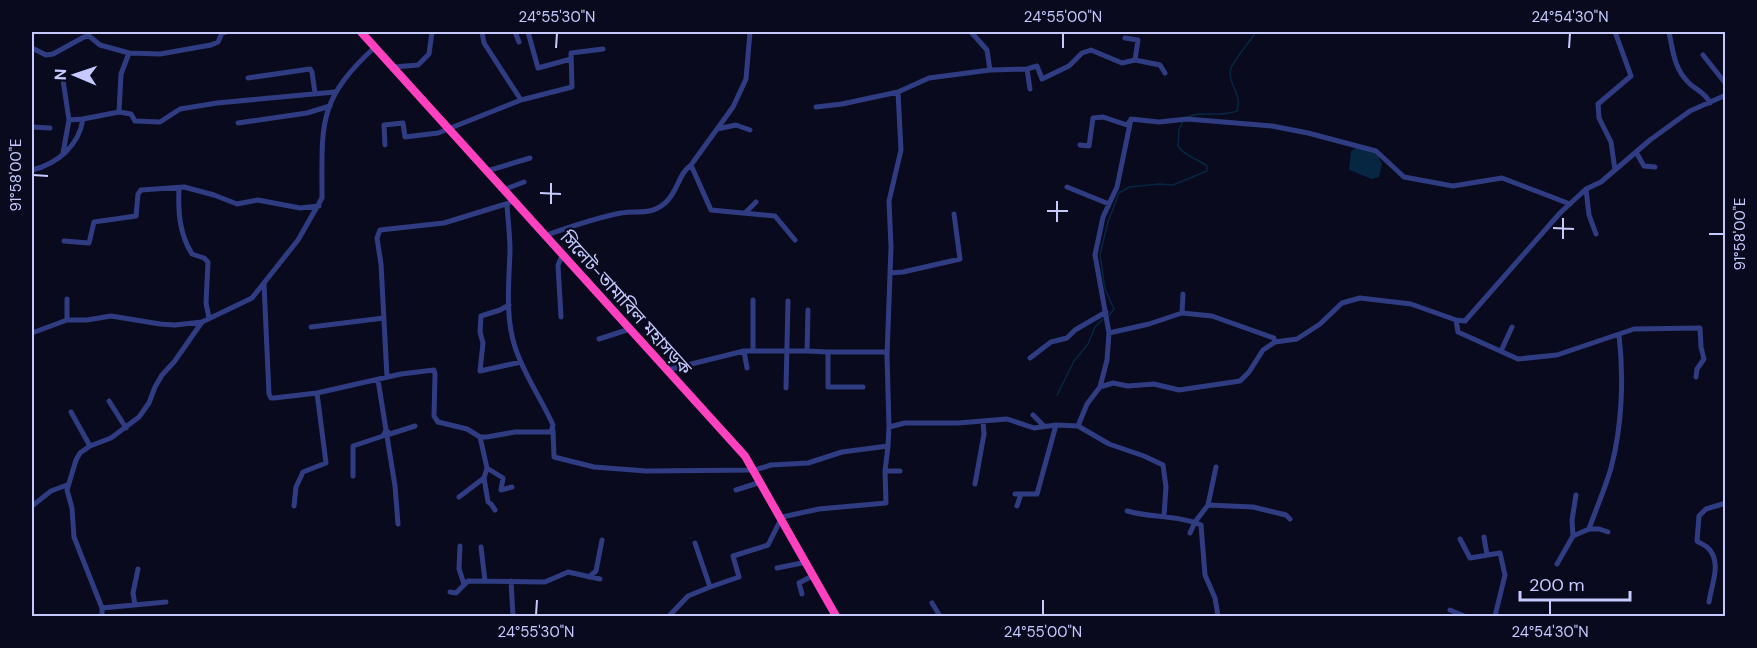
<svg xmlns="http://www.w3.org/2000/svg" width="1757" height="648" font-family="'DM Sans','Noto Sans Bengali',sans-serif">
<rect width="100%" height="100%" fill="#090a1e"/>
<path fill="#062641" d="M1358,147l19,7 5,10 -3,13 -7,2 -23,-9 2,-19z"/>
<g fill="none" stroke-linecap="round" stroke-linejoin="round">
<path stroke="#062641" stroke-width="1.5" d="M1188,117c13,-7 31,1 49,-6 6,-18 -11,-28 -6,-43 2,-7 20,-28 25,-36
M1108,317l6,-8 -9,-20 -5,-35 8,-32 11,-29 10,-6 30,-3 14,1 34,-14v-5c-9,-7 -23,-10 -29,-20l1,-17 4,-7
M1057,395l17,-34 14,-17 7,-17 8,-8"/>
<path stroke="#2f3c82" stroke-width="5" d="M482,32l2,11 37,57
M515,32l4,10
M528,32l10,36 33,-9
M971,32l16,18 3,20 37,-1 10,-3 5,13 27,-13 13,-13 9,-3 31,13 13,-3 25,5 5,8
M1615,32l16,44 -33,28 1,14 12,24 4,28
M1669,32c4,19 5,37 20,51 7,7 17,10 21,20
M1125,38l13,2 -3,20
M32,48l14,7 7,-1 31,-17 5,-1 11,9 29,8
M1703,55l23,29
M394,67l24,-2 11,-11 3,-22
M1027,69l3,20
M248,78l62,-9 2,3 3,21
M63,80l6,40 14,-1
M816,107l26,-3 56,-12 31,-14 61,-8
M119,112l2,-38 8,-21 31,1 51,-9 7,-3 4,-9 4,-1
M1131,119l28,3 28,-3 85,7 36,7 68,18 28,26 49,9 49,-8 68,26
M238,123l69,-10 23,-7
M32,127l18,1
M717,129l19,-4 14,5
M385,145l-1,-20 19,-2 2,14 33,-4 83,-33 51,-13 -1,-34 32,-4
M1080,145l9,1 4,-28 10,-1 24,8 3,-4
M1636,152l8,14 11,1
M63,153l6,-33
M691,165l20,45 64,6 20,24
M32,170c25,-6 47,-24 51,-51l36,-7 12,2 4,7 25,1 20,-13 37,-6 118,-11
M487,171l43,-13
M1067,187l42,17
M179,188c-1,23 0,45 13,66l12,4 4,4 -2,41 3,15
M1586,189l3,26 7,19
M503,190l21,-8
M745,213l11,-11
M544,236c25,-9 51,-18 77,-23 17,-3 29,3 44,-10 13,-11 13,-29 26,-38l42,-58 13,-28 4,-47
M64,241l25,2 5,-21 42,-6 2,-22 3,-4 43,-3 30,8 23,9 21,-4 42,8 19,-2
M890,273l13,-1 57,-13 -6,-45
M264,284l5,110 2,4h3l43,-5
M67,299v21
M753,300v51
M509,305l-9,5 -19,6 -1,16 3,11 -3,28 41,-9
M1182,313l1,-19
M561,317l-3,-52 4,-9
M311,327l73,-9
M32,333l35,-13h20l24,-4 49,8 15,1 27,-3 50,-24 46,-58 24,-42c0,-74 -5,-98 53,-151
M1109,333l-14,-78 8,-38 14,-30 14,-68
M599,339l31,-10
M744,351h63l1,-41
M807,351l21,1v35h35
M1501,351l11,-24
M828,352h59
M1030,358l21,-16 16,-4 8,-8 31,-18
M667,370l77,-19 3,17
M387,377l-6,-113 -4,-26 3,-8 64,-7 65,-20
M1696,377l1,-8 7,-10 -3,-12 -1,-19 -66,1 -77,26 -39,4 -60,-27 -2,-12 9,1 95,-108 26,-24 15,-7 49,-42 40,-29 36,-16
M1100,387l13,-4 15,3 26,-2 25,6 61,-9 9,-9 14,-22 12,-8 22,-3 23,-15 22,-21 18,-5 51,6 45,16
M786,388l2,-87
M109,401l17,27
M71,412l19,34
M1033,415l11,11
M1078,426l9,-22 13,-17 7,-27 2,-27 40,-9 33,-11 30,3 62,22 1,4
M889,427l16,-4h53l49,-4 27,9 22,-3 22,1 31,18 35,12 19,9 3,22 -2,29
M386,430l9,56 3,38
M553,430l1,27 40,10 52,4 109,-1 16,-5 37,-2 34,-11 46,-6 1,-19 -2,-71 4,-109 -2,-46 12,-51 -3,-58
M387,431l3,3 25,-8
M480,437l7,31
M888,446l-3,25h15
M1216,467l-8,38 45,2 33,8 4,4
M353,476v-30l30,-10 3,-6 -8,-50
M975,484l9,-50 -1,-13
M736,490l25,-8
M1015,494h22l19,-69
M459,497l25,-19
M32,506l19,-15 16,-6
M294,506l2,-19 7,-15 23,-9 -9,-70 84,-19 33,-4 1,4 -1,42 4,6 29,7 13,8h7l28,-5h36l2,-7c-12,-27 -29,-50 -38,-78 -10,-31 -6,-65 -5,-96 0,-15 -2,-31 -3,-46
M1017,506l4,-12
M495,510l-4,-6 -3,-2 -4,-24 3,-10 16,10 -2,12 11,-3
M1127,511c24,7 51,4 74,14l4,50 10,23 3,18
M1589,529h10l9,3
M1190,533l5,-11 13,-17
M1573,536l-1,-16 4,-25
M1484,537l3,18
M1460,539l10,19 30,-5 5,22 -10,41
M460,546l-1,23 5,15
M481,547l4,34
M1557,564l16,-28 16,-7c7,-20 16,-40 22,-61 11,-41 13,-90 8,-133
M777,568l30,-6
M589,577l7,-6 6,-31
M511,581l2,35
M710,587l29,-10 -6,-21 35,-11 14,-28 37,-8 67,-6 -1,-32
M450,592l6,1 12,-12 77,1 23,-10 32,7
M802,594l-3,-11 15,-8
M1709,602c2,-16 13,-39 0,-53 -3,-4 -8,-5 -12,-8l2,-25 7,-7 20,-6
M932,603l8,13
M135,605l-2,-12 5,-24
M102,608l64,-6
M1450,610l14,6
M102,616v-8l-28,-71 -2,-29 -5,-18 9,-30 4,-7 10,-7 21,-8 28,-21 10,-14 6,-16 7,-12 12,-13 28,-40
M669,616l19,-20 22,-9 -15,-44"/>
<path stroke="#ff41c0" stroke-width="8" d="M361,32l384,424 91,160"/>
</g>
<path fill="none" stroke="#c6caff" stroke-width="2" d="M556,48l1,-15M1063,48v-15M1569,48l1,-15M33,175l15,1M540,193l21,1M551,204v-21M1047,211h21M1057,222v-21M1553,228l21,1M1709,234h15M1563,239v-21M536,615l1,-15M1043,615v-15M1550,615v-15"/>
<g text-anchor="middle" stroke-width="4.5" stroke-linejoin="round" paint-order="stroke">
<g font-size="18" fill="#c6caff" stroke="#090a1e">
<text transform="translate(626 303) rotate(48)" y="6">সিলেট-তামাবিল মহাসড়ক</text>
</g>
</g>
<rect width="1757" height="648" fill="none" stroke="#090a1e" stroke-width="66"/>
<g transform="translate(75 75) rotate(272)" stroke="#090a1e" stroke-width="4.5" paint-order="stroke">
<path d="M0-4.5L10 22L0 15L-10 22Z" fill="#c6caff"/>
<text y="-9" font-size="16" font-weight="bold" text-anchor="middle" fill="#c6caff">N</text>
</g>
<path d="M1520 591v9h110v-9" fill="none" stroke="#c6caff" stroke-width="3"/>
<text x="1529" y="591" font-size="18" fill="#c6caff" stroke="#090a1e" stroke-width="4.5" paint-order="stroke">200 m</text>
<rect x="33" y="33" width="1691" height="582" fill="none" stroke="#c6caff" stroke-width="2"/>
<g font-size="15" text-anchor="middle" fill="#c6caff">
<text x="557" y="22">24°55'30"N</text>
<text x="1063" y="22">24°55'00"N</text>
<text x="1570" y="22">24°54'30"N</text>
<text transform="translate(16 175) rotate(-90)" y="5">91°58'00"E</text>
<text transform="translate(1740 234) rotate(-90)" y="5">91°58'00"E</text>
<text x="536" y="637">24°55'30"N</text>
<text x="1043" y="637">24°55'00"N</text>
<text x="1550" y="637">24°54'30"N</text>
</g>
</svg>
